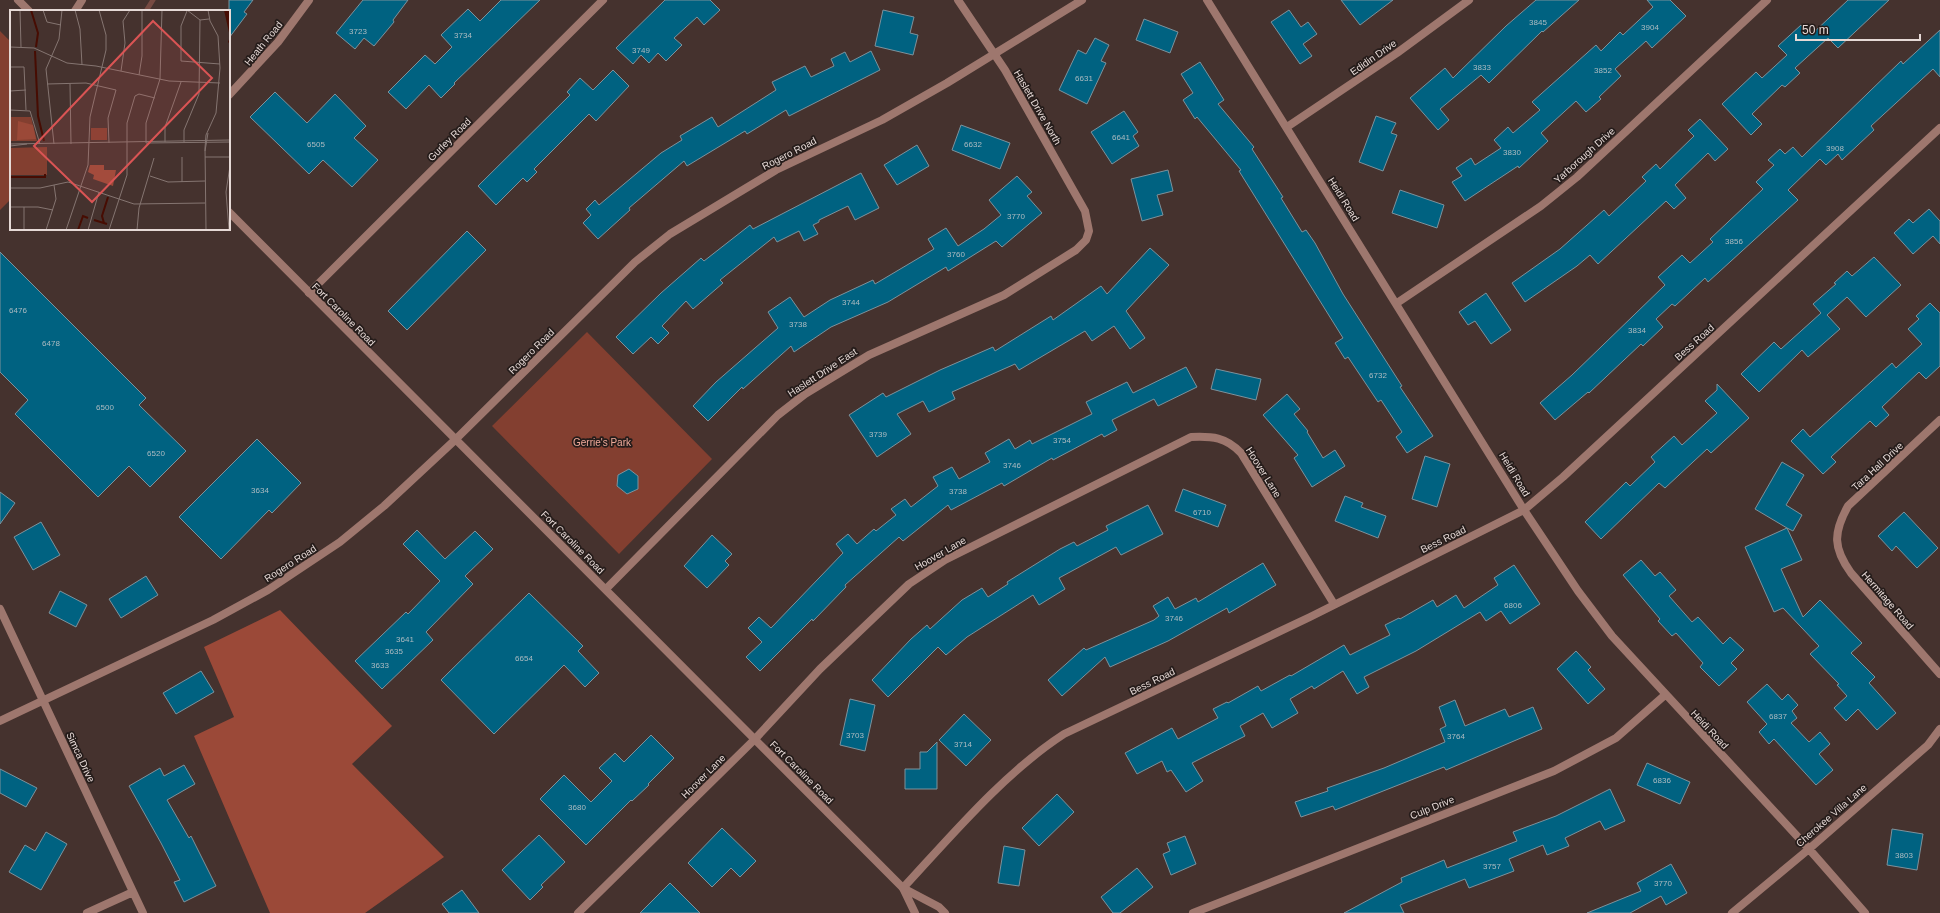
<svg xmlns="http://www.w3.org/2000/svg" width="1940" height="913" font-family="Helvetica,sans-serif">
<rect width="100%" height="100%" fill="#45322e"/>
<path fill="#833f30" d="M0,31l11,11v157l-11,11z
M587,332l125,127 -93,95 -127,-128z"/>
<path fill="#9b4938" d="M280,610l112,116 -40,38 92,93 -79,56h-95l-76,-177 40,-19 -30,-70z"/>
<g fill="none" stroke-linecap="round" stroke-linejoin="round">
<path stroke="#774a42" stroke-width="5" d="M146,11l7,-11"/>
</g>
<path fill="#006281" stroke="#7d929c" d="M229,0h24l-9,12 3,2 -18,24z
M363,0h45l-15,20 1,2 -20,24 -10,-8 -9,11 -19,-16z
M501,0h39l-86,83 1,1 -14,14 -12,-13 -23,24 -18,-17 37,-37 10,9 17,-17 -11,-12 27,-26 12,12z
M665,0h45l10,10 -16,15 -7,-8 -23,21 8,7 -16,16 -8,-8 -9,10 -8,-8 -8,9 -17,-16z
M1341,0h52l-33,25z
M1536,0h43l-36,32 -1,-1 -53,52 -8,-8 -41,34 9,11 -11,10 -28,-32 35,-30 8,10 53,-52z
M1647,0h23l16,16 -34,32 -6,-7 -31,28 6,7 -22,21 2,2 -15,13 -10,-11 -35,32 7,8 -29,27 -1,-2 -53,35 -13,-19 10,-6 -6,-8 15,-10 4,7 26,-17 -7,-8 14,-13 5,6 27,-23 -8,-8 64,-57 5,6 19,-19 3,3 30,-28z
M1848,0h41l-51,48 -10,-10 -33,30 5,5 -15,14 -3,-2 -30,29 10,10 -11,11 -29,-31 34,-32 6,6 25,-23 -9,-9 23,-21 10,10z
M883,10l31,7 -4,16 8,2 -5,20 -38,-9z
M1289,10l12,17 7,-5 9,12 -14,10 9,12 -12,8 -29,-42z
M1144,19l34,13 -8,21 -34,-13z
M1940,30v47l-7,-8 -62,57 3,4 -32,30 -4,-6 -12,11 -6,-6 -32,31 10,10 -90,82 -3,-4 -30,28 -3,-2 -16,15 7,8 -20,19 -2,-2 -52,49 -1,-1 -33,28 -15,-17 32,-28 93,-90 -7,-8 24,-22 8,8 23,-21 -3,-3 53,-50 -7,-7 18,-17 -6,-5 12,-11 5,5 8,-7 9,10 99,-96 2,3z
M1095,38l14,7 -8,16 5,2 -19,41 -28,-14 19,-40 8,4z
M871,51l9,19 -91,46 -3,-6 -39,24 -2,-3 -58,35 -3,-5 -55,47 1,2 -32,29 -15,-16 8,-8 -5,-6 9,-9 4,5 62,-52 21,-13 -2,-4 32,-19 6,10 58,-37 -4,-8 33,-16 6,11 23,-11 -3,-7 14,-7 5,10z
M1200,62l24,38 -6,4 36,43 -2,2 31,48 -2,1 21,34 4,-2 9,13 28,51 59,92 -2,1 33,49 -26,17 -11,-16 6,-5 -21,-32 -3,2 -30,-45 -3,2 -10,-16 8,-5 -104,-167 2,-1 -44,-53 -2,2 -12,-19 10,-7 -12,-19z
M613,70l16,16 -33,35 -7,-7 -55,55 3,3 -10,10 -4,-4 -27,27 -18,-19 92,-91 -3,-3 13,-14 13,12z
M275,92l32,31 28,-29 31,32 -12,12 24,22 -26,27 -29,-27 -14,14 -59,-57z
M1124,111l14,21 -5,4 6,10 -27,18 -21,-32z
M1376,116l20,7 -5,10 6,2 -14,36 -24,-9z
M1700,119l28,30 -13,12 -7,-8 -33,32 11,13 -12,11 -8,-8 -68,63 -8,-9 -13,11 -52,36 -13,-19 48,-34 44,-39 5,6 37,-35 -4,-4 14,-13 4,5 34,-33 -6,-6z
M961,125l49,18 -10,26 -48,-19z
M917,145l12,21 -32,19 -13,-20z
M1168,170l5,21 -16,4 6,20 -21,6 -11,-42z
M861,173l18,35 -24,12 -7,-14 -29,14v2l-6,3 5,9 -14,7 -5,-10 -22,11 -3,-5 -54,43 3,3 -30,26 -7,-8 -24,25 7,7 -11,11 -7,-7 -18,17 -17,-17 45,-44 40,-35 3,3 46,-36 3,4z
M1017,176l15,16 -5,4 15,17 -40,34 -6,-6 -48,30 -2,-4 -58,35 -57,25 -37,25 -3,-6 -48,43 -1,-2 -34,34 -15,-15 23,-24 62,-54 -10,-16 22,-15 14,20 26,-17 43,-20 2,4 59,-35 -6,-10 18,-11 12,18 26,-17 17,-14 -12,-15z
M1400,190l44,15 -7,23 -45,-15z
M1929,209l11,12v23l-7,-8 -20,18 -19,-21 15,-14 4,4z
M467,231l19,19 -79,80 -19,-19z
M1150,248l19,17 -43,46 19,27 -15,11 -16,-23 -22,15 -7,-10 -66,39 -4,-6 -63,28 3,7 -26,13 -6,-11 -26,13 14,20 -34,23 -28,-42 34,-22 3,4 54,-27 53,-23 2,4 56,-35 2,4 48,-34 6,8z
M0,252l146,146 -7,7 47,46 -36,36 -21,-21 -31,31 -83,-83 13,-14 -28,-28z
M1874,257l27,28 -35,32 -19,-20 -20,18 13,14 -32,28 -6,-7 -43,42 -18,-18 33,-32 7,7 40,-36 -8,-9 23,-20 -2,-1 13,-12 5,5z
M1486,293l25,37 -20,14 -16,-23 -7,4 -9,-13z
M1930,303l10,10v53l-14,13 -7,-7 -37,35 7,8 -13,12 -6,-6 -39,36 5,5 -13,12 -32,-33 12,-12 7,8 82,-74 4,5 26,-24 -14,-15 11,-10 -3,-3z
M1186,367l11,20 -39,19 -4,-7 -42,21 5,10 -13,7 -2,-3 -49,26 -1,-2 -48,28 -2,-3 -51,27 -3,-5 -45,36 -4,-4 -54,48 1,2 -33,34 -1,-2 -52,52 -14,-14 16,-15 -14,-14 11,-11 12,11 72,-75 -7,-9 12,-10 9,10 17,-15 2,2 20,-16 -5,-6 14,-10 6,8 27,-21 -5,-9 19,-10 7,12 31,-17 -5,-9 24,-14 6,10 15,-9 2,4 60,-30 -6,-12 41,-20 6,11z
M1216,369l45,10 -5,21 -45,-11z
M1717,384l32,34 -38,35 -4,-4 -42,39 -6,-5 -58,56 -16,-17 41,-40 4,4 25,-24 -4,-5 23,-21 8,9 35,-32 -12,-12 12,-11z
M1287,394l13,15 -6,5 14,17 -1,1 16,26 12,-8 10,16 -33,21 -18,-29 4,-3 -35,-40z
M257,439l44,44 -29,30 -3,-3 -48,49 -42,-42z
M1425,456l25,8 -13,43 -25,-8z
M1782,462l22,13 -18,30 16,10 -9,16 -6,-3 15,32 -21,9 22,48 17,-17 42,43 -11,10 24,24 -6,6 27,30 -19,17 -19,-21 -12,12 -12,-13 13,-12 -10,-11 2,-1 -29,-30 9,-8 -36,-38 -9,4 -29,-65 42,-19 -32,-19z
M629,469l9,7v13l-11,5 -10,-8 1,-11z
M1183,489l43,16 -8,22 -43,-16z
M0,492l15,11 -15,21z
M1345,496l18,7 -2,4 25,9 -8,22 -43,-17z
M1148,505l15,29 -42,21 -5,-8 -57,31 6,11 -26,16 -6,-10 -66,42 -21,18 -8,-8 -50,50 -16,-17 39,-41 16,-14 3,4 32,-29 20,-12 6,9 20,-13 -1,-2 53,-33 14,-7 3,4 31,-16 -2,-4z
M1904,512l34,36 -21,20 -21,-22 -4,5 -14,-15z
M41,522l19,33 -27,15 -19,-33z
M417,530l28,29 30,-28 18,18 -28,27 8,8 -47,48 7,8 -51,49 -27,-28 51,-49 2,2 32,-33 -37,-37z
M712,535l20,19 -7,7 4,4 -22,23 -23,-22z
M1641,560l14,16 5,-4 16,18 -7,6 23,26 6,-5 25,27 7,-7 14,13 -13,13 6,6 -18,17 -19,-19 3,-4 -27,-30 -4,3 -14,-15 2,-2 -37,-44z
M1263,563l13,22 -47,28 -2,-5 -59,33 -58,26 -5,-10 -43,39 -14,-16 36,-32 2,2 68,-30 5,-4 -6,-10 15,-9 7,12 21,-11 2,4z
M1514,565l26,39 -30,20 -9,-13 -15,10 -6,-9 -64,39 -52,26 5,10 -12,7 -14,-23 -29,18 -2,-3 -22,13 8,14 -26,15 -9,-15 -23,13 5,10 -53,27 11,18 -17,11 -15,-22 -4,2 -5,-11 -25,13 -12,-21 47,-25 6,11 40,-21 -5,-9 14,-7 1,1 30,-17 3,5 29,-16 1,1 53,-31 6,10 40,-20 -5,-10 14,-7 1,1 33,-19 4,7 19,-12 8,13 34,-23 -4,-7z
M146,576l12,19 -37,23 -12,-19z
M60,591l27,14 -11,22 -27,-14z
M529,593l54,53 -5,5 21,22 -14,14 -21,-22 -70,69 -53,-54z
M1576,651l15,16 -3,3 17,19 -17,15 -31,-35z
M201,671l13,21 -38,22 -13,-21z
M1767,684l15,16 6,-6 10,11 -6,6 5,7 -6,5 18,19 11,-10 10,12 -11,10 14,16 -17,15 -42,-46 -5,5 -10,-12 8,-8 -20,-22z
M850,699l25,6 -10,46 -25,-6z
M1455,700l10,26 40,-17 4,8 24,-10 9,22 -96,41 -2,-3 -109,43 -2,-4 -32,11 -6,-15 33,-11 -1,-3 57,-20 61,-26 -5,-13 6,-3 -7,-19z
M964,714l27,26 -25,26 -27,-26z
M651,735l23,23 -26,26 1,1 -17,16 -1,-1 -45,45 -46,-46 24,-24 27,27 21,-21 -13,-13 16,-15 9,9z
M937,742v47h-32v-20h15v-17h7z
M1647,763l43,19 -10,22 -43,-19z
M184,765l11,19 -28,16 22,38 2,-2 25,50 -32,16 -10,-20 6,-2 -19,-37 -32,-57 31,-18 4,8z
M0,769l37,19 -11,19 -26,-14z
M1610,789l15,32 -20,9 -5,-9 -35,17 4,8 -22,9 -4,-10 -34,14 5,12 -45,17 -4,-9 -65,26 4,8h-60l58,-31 -1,-4 43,-18 3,8 70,-27 -4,-9 43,-16z
M1057,794l17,18 -35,34 -17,-18z
M722,828l34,33 -16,16 -9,-9 -19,19 -24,-24z
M1892,829l31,5 -6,36 -30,-5z
M46,832l21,12 -26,46 -32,-18 16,-27 10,6z
M539,835l26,27 -24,23 2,2 -13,13 -28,-30z
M1185,836l11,28 -25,11 -8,-21 7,-3 -3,-8z
M1004,846l21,4 -6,36 -21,-3z
M1671,864l16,29 -21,12 -5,-9 -31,17h-43l54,-22 -4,-8z
M1137,868l16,19 -33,26h-7l-12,-16z
M670,883l30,30h-60z
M462,890l17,23h-30l-7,-9z"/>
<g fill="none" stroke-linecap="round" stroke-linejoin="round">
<path stroke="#9e776e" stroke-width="8" d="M1207,0l317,510 54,81 34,45 197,213 56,64
M75,11l7,-11
M229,95l49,-53 31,-42
M1287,127l110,-74 72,-53
M309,293l294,-293
M1397,303l144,-97 36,-29 190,-177
M1940,420l-92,86c-15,27 -15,42 3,67l89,101
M455,440l180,-178 35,-28 106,-64 106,-50 65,-37 135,-83
M606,589l172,-174 27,-21 64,-39 135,-60 72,-45 10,-10 3,-9 -4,-20 -80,-141 -47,-70
M0,609l143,304
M903,888c49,-53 101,-115 161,-154l246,-117 214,-107 39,-33 377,-349
M87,913l46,-21
M578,913l177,-174 65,-70 89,-85 36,-24 246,-123c21,-1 35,0 50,16l93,151
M1193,913l361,-142 62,-33 49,-43
M1732,913l77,-64 119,-104 12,-16"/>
<path stroke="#9e776e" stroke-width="8" d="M18,0l11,11
M229,212l674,676 36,19 6,6
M0,721l213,-101 55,-30 72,-48 44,-36 71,-66
M903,888l12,25"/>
</g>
<g text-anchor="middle" stroke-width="3.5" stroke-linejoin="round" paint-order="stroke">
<g font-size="8" fill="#acbbc1">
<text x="1538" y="25">3845</text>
<text x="1650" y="30">3904</text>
<text x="358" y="34">3723</text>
<text x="463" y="38">3734</text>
<text x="641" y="53">3749</text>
<text x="1482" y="70">3833</text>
<text x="1603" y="73">3852</text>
<text x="1084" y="81">6631</text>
<text x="1121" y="140">6641</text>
<text x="316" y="147">6505</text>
<text x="973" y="147">6632</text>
<text x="1835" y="151">3908</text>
<text x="1512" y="155">3830</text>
<text x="1016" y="219">3770</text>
<text x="1734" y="244">3856</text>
<text x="956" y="257">3760</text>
<text x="851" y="305">3744</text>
<text x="18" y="313">6476</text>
<text x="798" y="327">3738</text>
<text x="1637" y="333">3834</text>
<text x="51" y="346">6478</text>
<text x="1378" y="378">6732</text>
<text x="105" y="410">6500</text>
<text x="878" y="437">3739</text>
<text x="1062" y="443">3754</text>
<text x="156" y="456">6520</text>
<text x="1012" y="468">3746</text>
<text x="260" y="493">3634</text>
<text x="958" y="494">3738</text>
<text x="1202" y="515">6710</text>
<text x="1513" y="608">6806</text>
<text x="1174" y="621">3746</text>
<text x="405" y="642">3641</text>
<text x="394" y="654">3635</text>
<text x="524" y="661">6654</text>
<text x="380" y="668">3633</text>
<text x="1778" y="719">6837</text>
<text x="855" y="738">3703</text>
<text x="1456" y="739">3764</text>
<text x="963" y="747">3714</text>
<text x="1662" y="783">6836</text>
<text x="577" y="810">3680</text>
<text x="1904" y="858">3803</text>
<text x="1492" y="869">3757</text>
<text x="1663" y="886">3770</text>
</g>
<g font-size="10" fill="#e6d9d6" stroke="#251c1a">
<text transform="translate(263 43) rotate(-51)" y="4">Heath Road</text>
<text transform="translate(1373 57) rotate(-35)" y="4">Edidin Drive</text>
<text transform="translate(1038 107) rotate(60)" y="4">Haslett Drive North</text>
<text transform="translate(449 139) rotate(-45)" y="4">Gurley Road</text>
<text transform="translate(789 153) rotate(-27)" y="4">Rogero Road</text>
<text transform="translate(1584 155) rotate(-42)" y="4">Yarborough Drive</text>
<text transform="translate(1344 199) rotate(58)" y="4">Heidi Road</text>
<text transform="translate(344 314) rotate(45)" y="4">Fort Caroline Road</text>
<text transform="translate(1694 342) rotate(-42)" y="4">Bess Road</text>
<text transform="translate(531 351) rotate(-45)" y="4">Rogero Road</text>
<text transform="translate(822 372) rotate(-33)" y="4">Haslett Drive East</text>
<text transform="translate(1877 466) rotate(-43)" y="4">Tara Hall Drive</text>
<text transform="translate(1264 472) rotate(58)" y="4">Hoover Lane</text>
<text transform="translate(1515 474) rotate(59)" y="4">Heidi Road</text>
<text transform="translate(1443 539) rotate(-26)" y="4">Bess Road</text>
<text transform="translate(573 542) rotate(45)" y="4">Fort Caroline Road</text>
<text transform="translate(940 553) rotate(-30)" y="4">Hoover Lane</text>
<text transform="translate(290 563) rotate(-33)" y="4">Rogero Road</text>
<text transform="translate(1888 600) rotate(49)" y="4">Hermitage Road</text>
<text transform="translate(1152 681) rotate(-26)" y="4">Bess Road</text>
<text transform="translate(1710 729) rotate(47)" y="4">Heidi Road</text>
<text transform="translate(81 757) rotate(65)" y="4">Simca Drive</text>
<text transform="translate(802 772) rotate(45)" y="4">Fort Caroline Road</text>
<text transform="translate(703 776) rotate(-45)" y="4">Hoover Lane</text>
<text transform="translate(1432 807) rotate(-22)" y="4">Culp Drive</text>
<text transform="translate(1831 815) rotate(-41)" y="4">Cherokee Villa Lane</text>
</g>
<g font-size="10" fill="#f0aa9a" stroke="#251c1a">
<text x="602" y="446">Gerrie's Park</text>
</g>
</g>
<g transform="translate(10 10)">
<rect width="220" height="220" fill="#45322e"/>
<path d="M0,107h21l6,24h-27zM81,118h16v12h-16zM37,137v28h-37v-27z" fill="#833f30"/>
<path d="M8,111l15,4 3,14 -19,1zM80,155h14v5h12l-3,16 -20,-7 1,-4 -6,-3z" fill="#9b4938"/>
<path d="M214,0h6v34l-2,-2 2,-5z" fill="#470c02"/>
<path fill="none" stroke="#470c02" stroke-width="2" d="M21,0l7,23 -2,14M25,41l3,65 6,25M0,167h35v-3M84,210l13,4M94,213l-2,-7 6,-19M68,220l5,-14 5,2"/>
<path fill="none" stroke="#857571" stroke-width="1" d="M10,0l1,37M33,0l4,12 14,3M65,0l5,19 2,36M177,0l13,10 9,-1M177,1l-6,15v35l39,3M0,37l24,1 33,15 29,3 73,15 51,2M0,57h14l2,43M111,61l4,-28 -2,-22 7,-11M129,65l3,-19v-46M37,74l39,-1 30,7 -8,28 1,25M60,74l1,60M0,81l16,-1M0,100l20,1 10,33M155,132v-15l16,-45M136,133v-20l14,-44 2,-69M136,133l84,-1M174,133v-13l15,-36 1,-74M0,134l220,-4M44,134l-8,-75 13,-30 3,-29M0,136l17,-2M195,141l3,-18M172,147v25M195,147h25M140,166l18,6 37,-1M0,178h30l28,-6 66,22 71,-1M0,197h28l15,3M14,197v23M36,220l10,-31 -2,-14M56,220l22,-65 2,-48 16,-67v-15l-7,-25M78,220l11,-38M99,220l18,-55v-52l8,-27 4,-2 16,4M127,220l2,-22 15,-50M196,220l-1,-82 1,-13 10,-22 4,-45 -2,-32 -8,-15 -2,-11M219,220l-3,-38 4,-26"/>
<path fill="#da5454" fill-opacity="0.15" stroke="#da5454" stroke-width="2" d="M143,11l59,57 -120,124 -58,-56z"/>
<rect width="220" height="220" fill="none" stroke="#e6d9d6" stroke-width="2"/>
</g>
<path d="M1796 34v6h124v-6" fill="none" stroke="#e6d9d6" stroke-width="2"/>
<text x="1802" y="34" font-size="12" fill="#e6d9d6" stroke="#251c1a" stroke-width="3" paint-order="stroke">50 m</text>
</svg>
